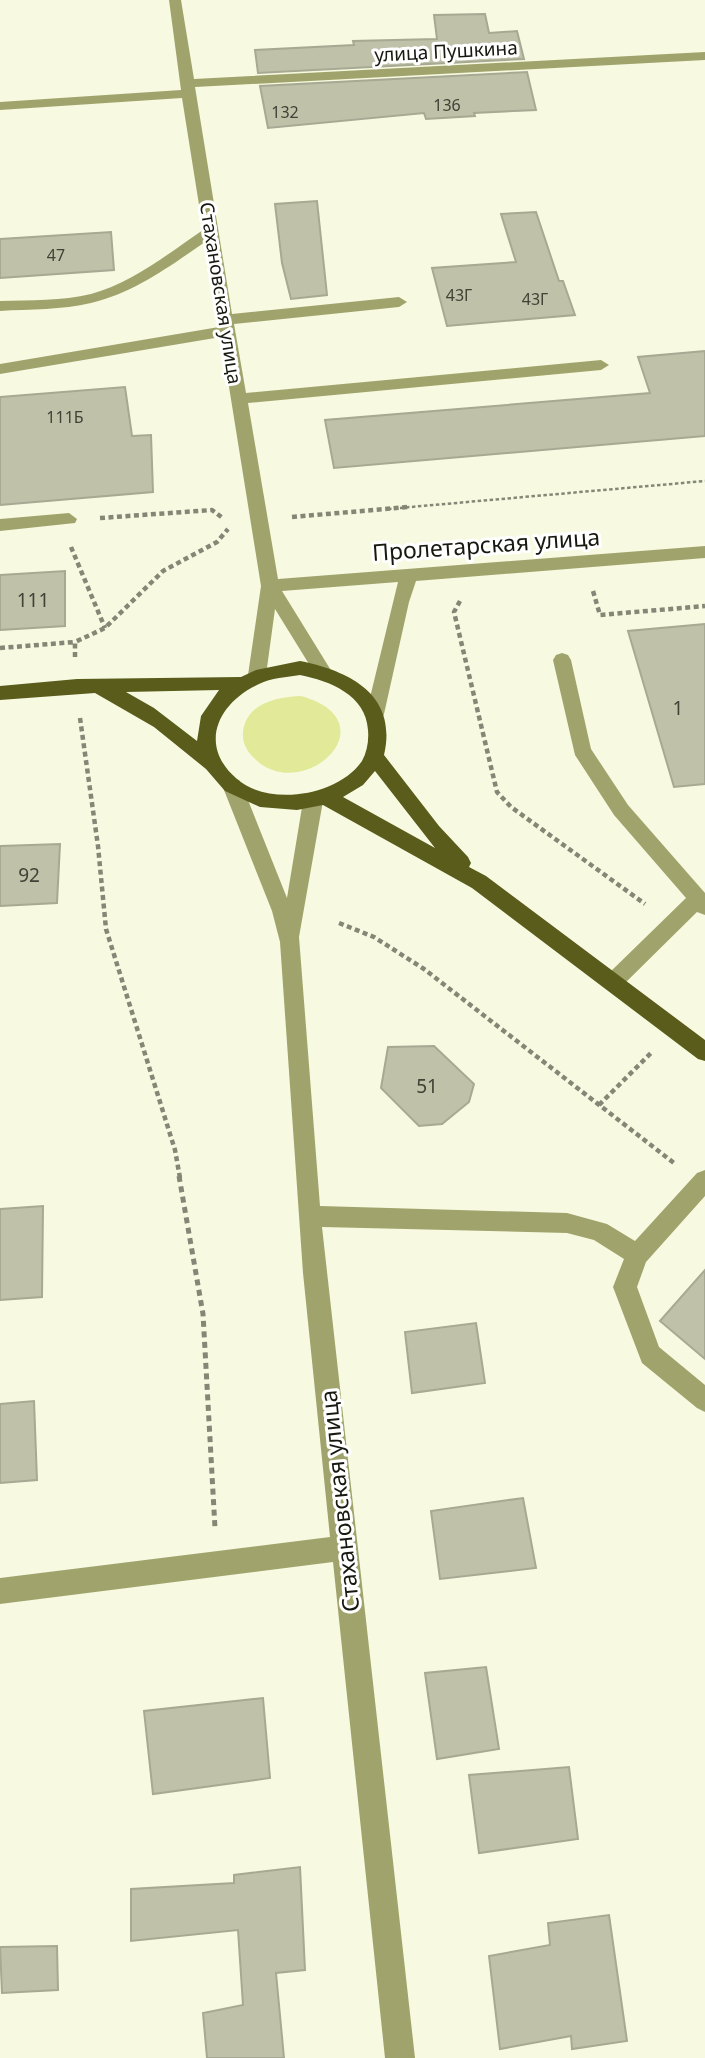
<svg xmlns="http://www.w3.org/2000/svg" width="705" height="2058" font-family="'Noto Sans',sans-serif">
<rect width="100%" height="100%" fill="#f7fae1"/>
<path fill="#e2e999" d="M301,696c93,26 -1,113 -49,60 -6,-6 -10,-15 -9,-24 3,-29 34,-35 58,-36z"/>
<path fill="#bfc1a9" stroke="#a7a992" stroke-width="2" d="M485,14l4,19 28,-2 7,28 -266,14 -3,-23 99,-5 -1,-4 84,-2 -3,-24z
M527,72l9,38 -62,3 1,3 -49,3 -2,-6 -156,15 -8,-42z
M317,201l10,94 -36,4 -9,-36 -7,-59z
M536,212l23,69h4l12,34 -128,11 -15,-58 84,-6 -15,-48z
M111,232l3,38 -114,8v-39z
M705,351v85l-371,32 -9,-48 325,-27 -12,-36z
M125,387l7,49 19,-1 2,57 -153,13v-108z
M65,571v55l-65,4v-55z
M705,624v160l-31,3 -46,-156z
M60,844l-3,59 -57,3v-60z
M434,1046l40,38 -5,18 -27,22 -23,2 -38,-38 7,-41z
M43,1206l-1,91 -42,3v-91z
M705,1270v89l-45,-38z
M476,1323l9,60 -73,10 -7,-61z
M34,1401l3,79 -37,3v-79z
M523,1498l13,70 -96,11 -9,-68z
M486,1667l13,82 -62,10 -12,-86z
M263,1698l7,80 -117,16 -9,-83z
M569,1767l9,72 -99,14 -10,-78z
M300,1867l5,103 -29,3 8,85h-77l-4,-45 40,-8 -5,-75 -107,11v-52l103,-6v-8z
M609,1915l18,126 -55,8 -1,-13 -71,13 -11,-93 61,-11 -2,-22z
M57,1946l1,44 -56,3 -2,-46z"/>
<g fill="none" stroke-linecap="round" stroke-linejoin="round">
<path stroke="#858776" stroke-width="2.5" stroke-dasharray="3.5 2.5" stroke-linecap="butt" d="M388,509l317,-28"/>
<path stroke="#858776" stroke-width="4.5" stroke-dasharray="5 3.5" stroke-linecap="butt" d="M292,517l116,-10
M100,518l112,-8 12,9
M71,547l34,81
M593,591l7,24 105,-9
M460,601l-6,11 43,180 14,15 134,97
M0,648l75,-6
M75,657v-15l30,-14 58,-57 54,-29 11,-13
M80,718l18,128 8,83 69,221 5,28
M339,923l35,14 50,32 250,194
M599,1105l53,-53"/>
<path stroke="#858776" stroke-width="5" stroke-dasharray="6 4.5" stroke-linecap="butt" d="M179,1176l24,138 12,214"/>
<path fill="#a0a46c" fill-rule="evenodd" d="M169,0h12l13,79 511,-27v8l-510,27 37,227 167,-17 8,5 -8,5 -165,17 12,69 355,-33 8,5 -8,5 -353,33 30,176 427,-33v12l-289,23 -7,21 -25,112 -2,5h-14l-2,-5 32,-132 -116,9 50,81 -3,5h-12l-42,-68 -9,66 -3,5h-12l-3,-5 13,-89 -40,-249 -221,37v-10l219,-37 -14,-85c-35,24 -71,51 -114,61 -29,7 -60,6 -91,8v-10c30,-1 62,0 91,-7 41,-11 78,-41 112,-64l-21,-132 -182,12v-8l181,-12z
M69,513l8,6 -2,4 -75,8v-12z
M562,653l6,2 3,5 20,89 37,56 77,88v22l-8,-3 -77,76 -7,3 -7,-3 -3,-6 3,-6 80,-78 -72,-83 -39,-60 -22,-95 3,-5z
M232,778l7,2 3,5 45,113 16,-97 3,-5 7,-3 7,3 3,5 -24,136 21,269 247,7 40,11 28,17 62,-68 8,-3v26l-59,66 -9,25 22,60 46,38v27l-8,-4 -55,-45 -29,-76 11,-28 -30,-19 -27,-7 -245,-6 93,831h-30l-52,-496 -333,42v-26l330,-41 -27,-264 -23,-331 -8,-31 -50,-126 3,-5z"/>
<path fill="#595c1b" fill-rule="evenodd" d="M300,661c50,10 98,34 84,94l55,71 29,31 3,6 -2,4 17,9 219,164v21l-7,-2 -226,-171 -149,-83 -26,5 -37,-3 -35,-16 -19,-22 -52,-42 -59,-34 -95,7v-14l77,-7 164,-2 15,-7zM300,675c30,6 66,20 68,55 1,11 -1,22 -6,31 -24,35 -93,46 -125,18 -39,-33 -20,-76 22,-95 12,-6 28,-7 41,-9zM219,690l-18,26 -4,25 -43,-33 -28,-16zM375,771l60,77 -92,-51 20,-12z"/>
</g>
<g text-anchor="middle" stroke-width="6" stroke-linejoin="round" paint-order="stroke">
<g font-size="16" fill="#414236">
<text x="447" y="111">136</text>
<text x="285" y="118">132</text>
<text x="56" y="261">47</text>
<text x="459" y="301">43Г</text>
<text x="535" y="305">43Г</text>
<text x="65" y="423">111Б</text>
</g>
<g font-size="19" fill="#17180f" stroke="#fff">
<text transform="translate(446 51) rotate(-3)" y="7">улица Пушкина</text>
<text transform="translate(221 293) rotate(81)" y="7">Стахановская улица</text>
</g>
<g font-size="19" fill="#414236">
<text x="33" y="607">111</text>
<text x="678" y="715">1</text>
<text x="29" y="882">92</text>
<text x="427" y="1093">51</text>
</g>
<g font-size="23" fill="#17180f" stroke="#fff">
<text transform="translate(486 545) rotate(-4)" y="8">Пролетарская улица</text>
<text transform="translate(340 1501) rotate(-96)" y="8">Стахановская улица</text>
</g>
</g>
</svg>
